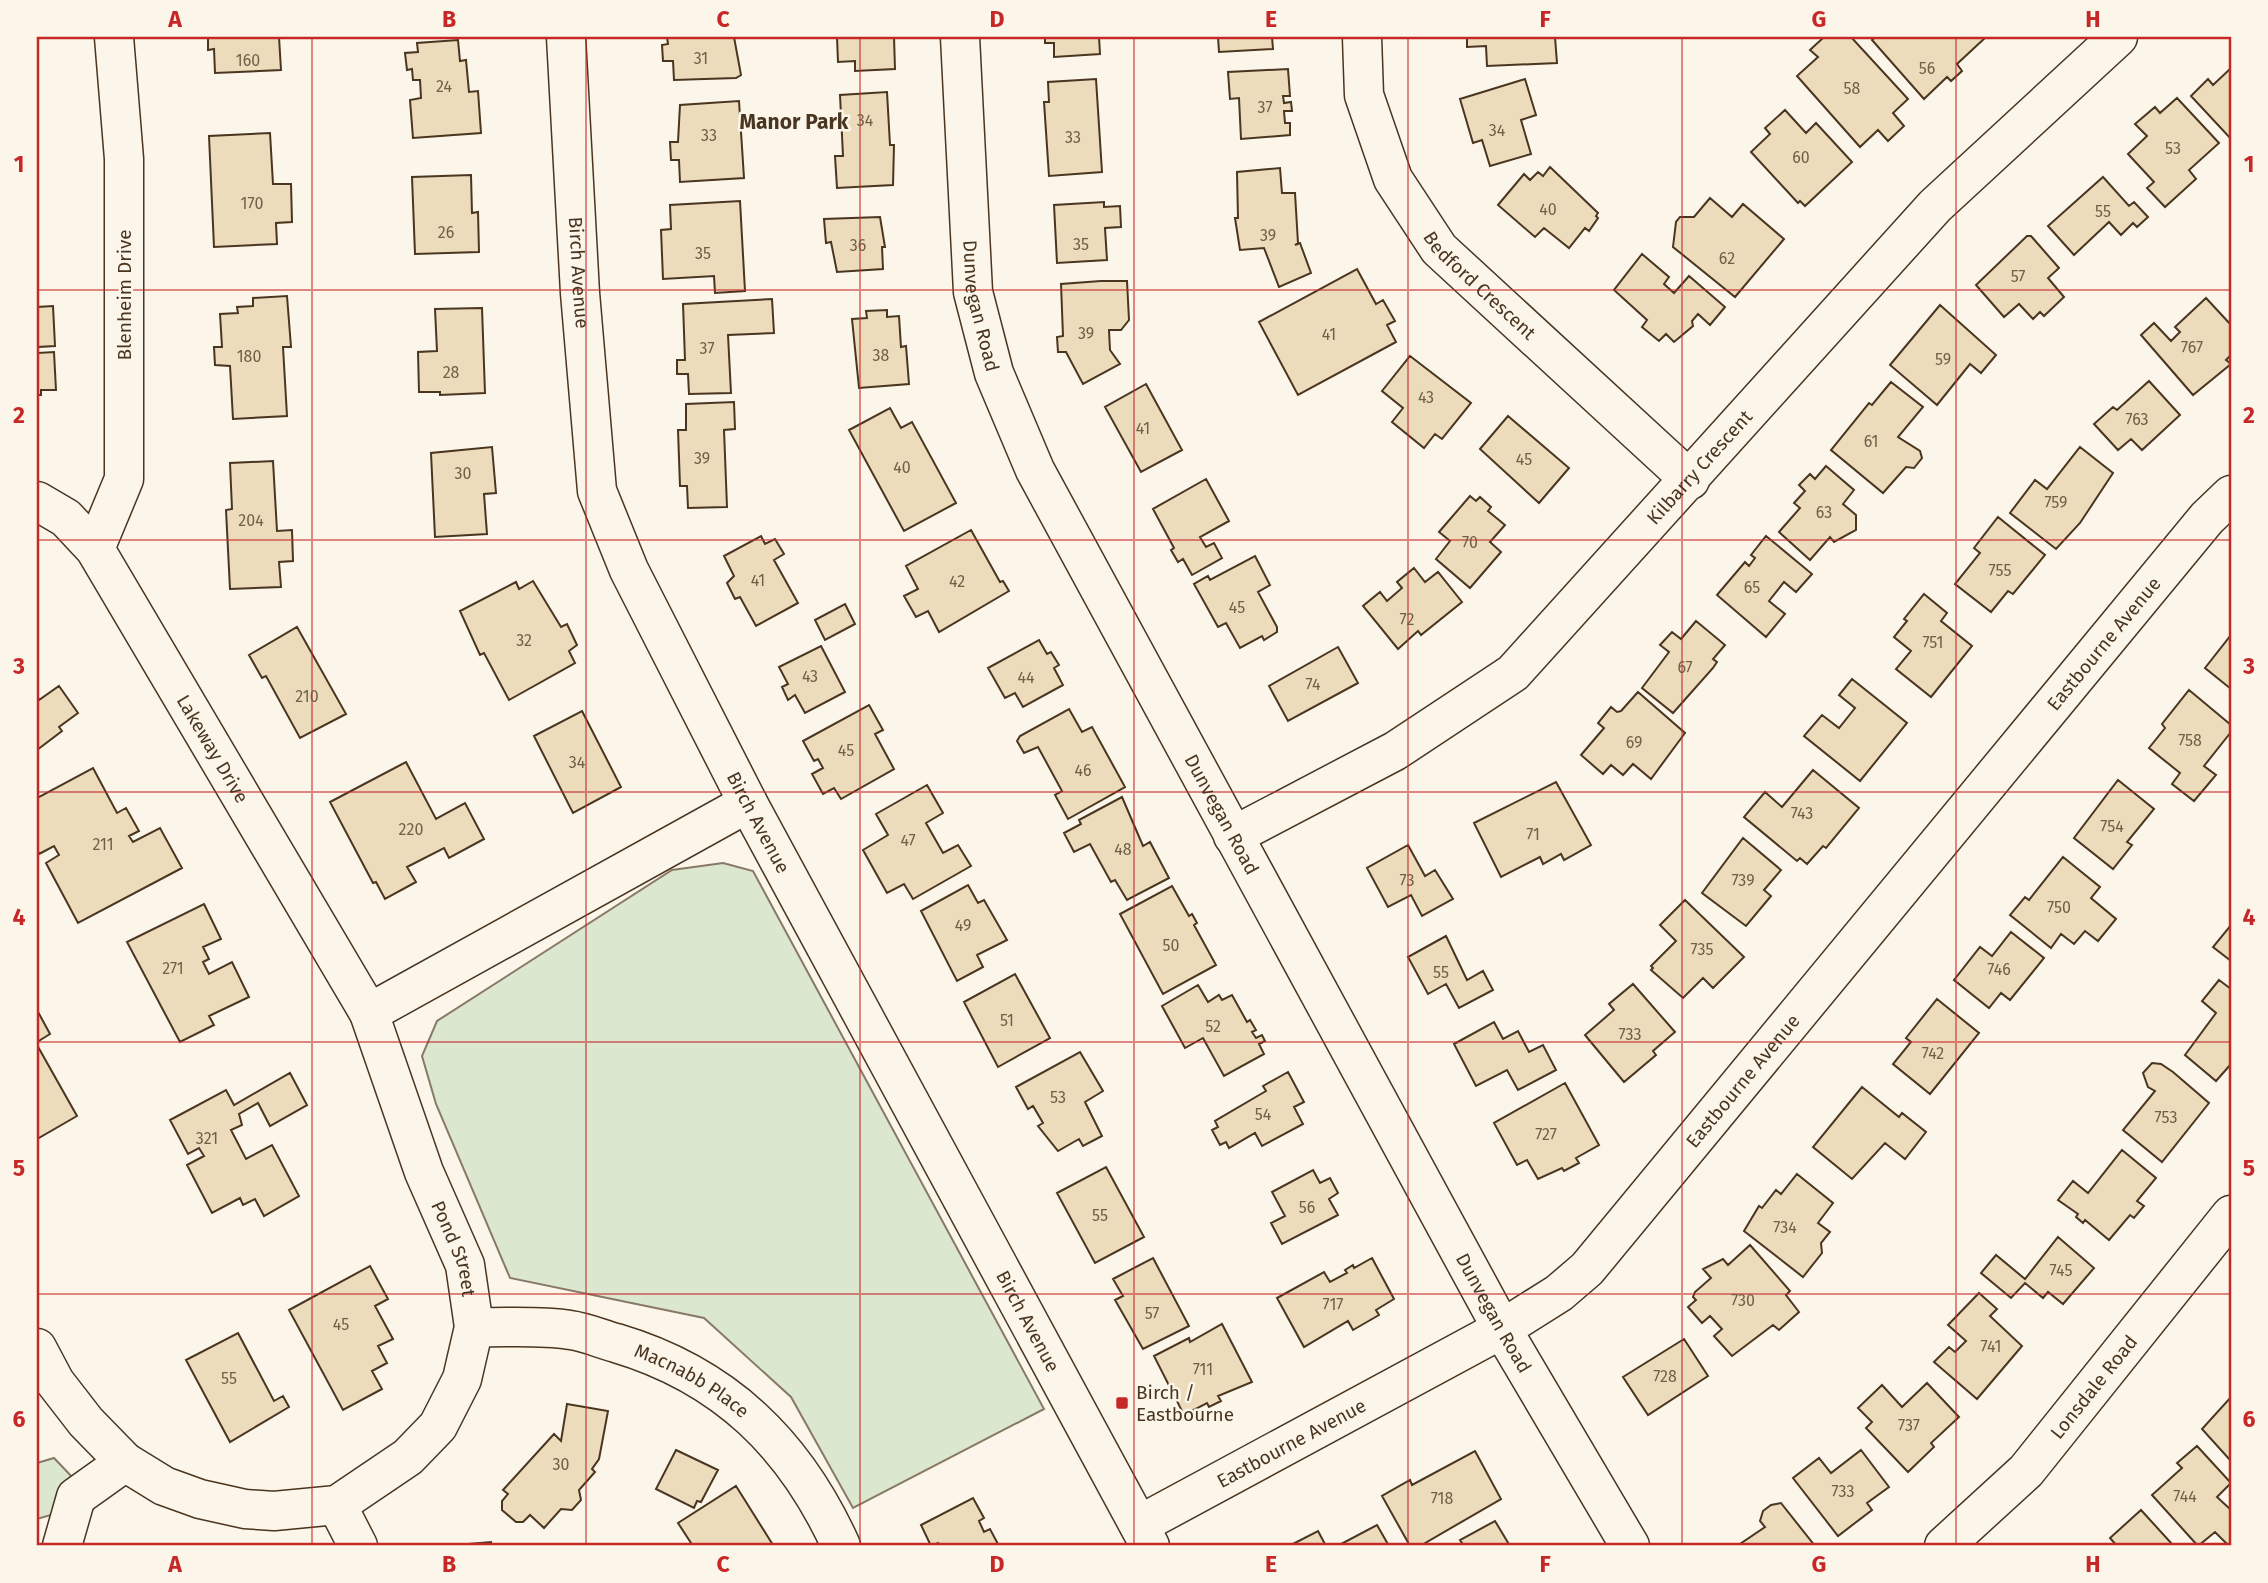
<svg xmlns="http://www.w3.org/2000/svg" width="2268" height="1583" font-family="'Fira Sans',sans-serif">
<rect width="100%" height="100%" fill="#fbf6e9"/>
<path fill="#dce7d0" stroke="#887966" stroke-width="2" d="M723,863l30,8 291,538 -191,99 -62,-111 -87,-79 -194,-40 -74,-174 -14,-48 15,-35 235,-151z
M54,1458l42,44 -59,17v-56z"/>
<path fill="#ecdcbc" stroke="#4a3520" stroke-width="2" d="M208,37h71l2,33 -66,3 -1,-24 -6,1z
M667,37h67l7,38 -5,3 -62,2 -1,-19h-10l-1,-16 6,-1z
M837,37h57l1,32 -40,2v-10l-17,1z
M1045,37h54l1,17 -46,3v-14h-9z
M1218,37h54l1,12 -54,3z
M1467,37h88l2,26 -70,3 -1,-20 -19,1z
M1824,37h27l57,62 -15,14 11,13 -16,15 -10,-11 -18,17 -63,-71 21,-19 -8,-7z
M1875,37h111l-29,27 5,7 -11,10 -4,-4 -23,22 -52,-59z
M458,40l2,21 6,-1 3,32 9,-1 3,42 -68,5 -3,-38 11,-2 -1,-18h-7l-1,-11 -5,1 -2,-17 13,-1 -1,-9z
M2231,68v71l-40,-43 17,-17 5,6z
M1288,69l2,27h-7l1,7 7,-1 1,9h-8l1,12h5v12l-49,4 -2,-41 -9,1 -2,-27z
M1096,79l6,93 -53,4 -5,-74h5l-1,-20z
M1525,79l11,36 -15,5 10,34 -41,12 -8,-26 -9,3 -13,-44z
M887,92l3,53h4l-1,40 -56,3 -2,-32h8l-3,-61z
M2177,98l42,45 -30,27 7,9 -31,28 -18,-19 7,-6 -26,-28 19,-18 -12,-12 20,-17 5,6z
M739,101l5,77 -64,4 -1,-22h-8l-1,-18h8l2,-37z
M1785,110l21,23 10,-10 36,39 -47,44 -5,-5 -2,2 -47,-51 19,-18 -5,-6z
M270,133l3,51h18l1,38 -16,1 1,21 -63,3 -5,-111z
M1550,167l48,46 -2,3 2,2 -9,13 -4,-3 -16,20 -25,-20 -9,9 -37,-32 26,-31 6,6 8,-8 5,4z
M1280,168l2,25h13l3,50 -3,2 5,-2 11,30 -32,14 -15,-39 -24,2 -5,-32h3l-1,-46z
M471,175l1,38 6,-1 1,40 -64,2 -3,-77z
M2103,177l26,29 5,-4 14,15 -11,10 -4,-4 -12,12 -12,-13 -35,33 -26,-29z
M1710,198l22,19 11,-13 41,35 -49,58 -62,-50 3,-25 4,-5h14z
M740,201l5,90 -30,2 -1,-17 -51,3 -2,-49 10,-1 -1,-24z
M1104,202v5l16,-1 1,21 -16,1 2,32 -50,3 -3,-58z
M880,217l5,30h-3l1,22 -46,3 -6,-30 -5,1 -2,-24z
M2027,236h4l28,32 -11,10 16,19 -20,19 -4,-4 -7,7 -14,-15 -15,13 -28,-32z
M1642,254l27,23 -5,7 10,9 15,-17 36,31 -15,18 -12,-11 -6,7 1,5 -19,16 -8,-8 -7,7 -17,-14 5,-7 -33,-30z
M1357,269l19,35 7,-4 12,21 -8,4 9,17 -98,53 -39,-73z
M1101,281h26l2,39 -8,10h-12l1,20 10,14 -37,20 -17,-32h-8l-1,-15 6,-1 -2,-52z
M287,296l4,51h-8l4,69 -54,3 -3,-53 -15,-1 -1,-18h8l-2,-33 18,-1 -1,-6 16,-1v-8z
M2206,298l25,27v30l-5,5 5,4 -38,31 -52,-60 13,-12 17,18 9,-9 -5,-5z
M772,299l2,34 -46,2 3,58 -42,1 -1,-20h-11v-14h8l-2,-56z
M1940,305l56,50 -15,18 -11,-9 -33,41 -47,-40z
M53,306l2,40 -17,1v6l16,-1 2,38h-15v5h-4v-88z
M482,308l3,85 -45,2v-3h-21l-1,-40 19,-1 -2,-42z
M887,310v7l12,-1 2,31 5,-1 3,38 -50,4 -7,-69 15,-1 -1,-7z
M1410,356l61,47 -29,36 -7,-5 -11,14 -32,-26 11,-14 -21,-17z
M2149,381l31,34 -38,35 -11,-11 -13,11 -24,-26 19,-17 4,3z
M1891,382l32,25 -25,30 22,14 2,7 -8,10 -8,-1 -23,26 -52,-43 38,-47 3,2z
M1146,384l36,66 -41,22 -36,-65z
M734,402l1,27 -11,1 3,77 -39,1 -1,-22h-7l-2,-56h8v-26z
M890,408l11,20 11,-6 44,81 -52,28 -55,-101z
M1508,416l61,52 -30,35 -59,-54z
M492,447l4,46 -12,1 3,40 -52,3 -4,-84z
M2080,447l33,26 -33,50 -24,26 -46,-36 25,-33 12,9z
M273,461l4,70 15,-1 1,31 -14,1 2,25 -51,2 -4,-79 6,-1 -2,-46z
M1826,466l28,24 -11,14 13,11v15l-22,12 -4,-5 -20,23 -31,-28 21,-24 -6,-5 11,-12 -6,-6 11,-11 5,5z
M1206,479l23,42 -29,16 6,10 8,-4 8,15 -30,17 -9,-16 -5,3 -7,-12 3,-2 -21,-39z
M1470,496l6,5 4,-4 11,10 -3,4 17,14 -15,17 11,10 -31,36 -34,-29 14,-18 -11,-9z
M1998,517l47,38 -32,39 -5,-3 -17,21 -36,-28 25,-31 -6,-5z
M971,530l29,52 3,-1 6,10 -70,41 -11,-21 -12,6 -12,-21 14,-7 -12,-23z
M761,536l4,8 10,-5 9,15 -10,6 24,43 -42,23 -16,-29 -5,2 -8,-16 7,-7 -10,-20z
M1766,536l46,38 -16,18 -12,-10 -15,19 16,13 -19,23 -49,-42 28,-33 4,4 6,-8 -4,-3z
M1255,556l15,29 -12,7 19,35v5l-13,8 -2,-4 -22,12 -14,-25 -8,4 -24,-43 14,-8 2,4z
M1414,568l11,14 13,-10 24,30 -41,33 -3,-4 -20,18 -35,-43 17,-14 7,9 15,-13 -5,-6z
M533,581l28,46 6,-3 10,21 -8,6 6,12 -66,37 -25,-47 -4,2 -20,-44 56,-29 3,7z
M1924,594l23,19 -6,8 31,25 -41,51 -35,-28 15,-18 -17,-14 13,-16 -3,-2z
M845,604l10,20 -30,16 -10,-20z
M1696,621l29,24 -12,14 4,3 -4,6 -40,45 -31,-25 27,-36 -9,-7 12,-13 9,7z
M297,627l49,87 -46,24 -34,-62 -4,2 -13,-23z
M2231,635v54l-26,-21z
M1039,640l8,14 4,-2 8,13 -5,3 9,17 -40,22 -8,-14 -10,5 -17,-30z
M821,646l24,46 -40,21 -10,-18 -7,5 -6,-13 6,-3 -9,-17z
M1338,647l20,36 -70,38 -19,-35z
M1852,679l55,44 -47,58 -56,-45 18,-21 17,13 16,-20 -16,-13z
M59,686l19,27 -19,14 3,4 -25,19v-54l2,4z
M2189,690l42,35v7l-27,34 12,9 -22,26 -22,-17 8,-11 -31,-25 16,-20 -3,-4z
M1638,692l47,41 -34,46 -18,-15 -10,11 -12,-10 -8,9 -22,-19 23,-27 -6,-5 13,-16 6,5 4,-1z
M869,705l14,25 -8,4 19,35 -53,30 -7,-11 -11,6 -11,-20 11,-6 -5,-9 -4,2 -11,-20z
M1069,709l13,23 10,-5 33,60 -57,32 -13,-24 7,-4 -24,-44 -14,6 -7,-12 3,-5z
M582,711l39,76 -48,26 -39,-77z
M406,762l30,57 29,-16 19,36 -35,19 -5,-10 -37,19 9,15 -31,17 -9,-17 -3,1 -43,-81z
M93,768l24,45 9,-5 13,23 -10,5 4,6 27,-14 22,40 -104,55 -32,-60 13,-8 -5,-9 -15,8 -2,-5v-51z
M1813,770l46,38 -33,40 -3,-2 -16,18 -7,-6 -3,3 -53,-44 21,-25 17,15z
M2118,780l36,29 -27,33 5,3 -19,24 -39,-31z
M1556,782l35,63 -27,15 -3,-6 -18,10 -3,-7 -39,20 -27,-54z
M927,785l16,28 -17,10 17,30 15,-8 13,21 -58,33 -9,-15 -17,9 -24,-43 25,-15 -12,-21z
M1122,797l21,49 7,-4 19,36 -42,22 -12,-20 -4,2 -21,-38 -16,8 -10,-19 17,-9 -2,-4z
M1743,838l38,32 -17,20 7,6 -25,30 -44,-33z
M1408,845l17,31 10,-6 18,29 -31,17 -11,-21 -23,12 -21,-39z
M2063,857l37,30 -9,11 25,21 -18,22 -13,-10 -11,13 -13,-10 -10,14 -41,-33 15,-18 4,3z
M968,885l10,18 6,-3 23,40 -30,15 6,12 -26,14 -36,-70z
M1172,886l17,30 3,-2 5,9 -3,2 22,40 -53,29 -43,-80z
M1685,900l59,57 -31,31 -10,-10 -20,20 -32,-28 2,-2 -2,-2 25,-25 -16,-16z
M204,904l17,35 -18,8 6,12 -6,3 6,12 23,-12 17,35 -40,19 5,9 -34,17 -53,-100z
M2231,925v36l-18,-14z
M2011,932l33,26 -34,42 -9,-7 -12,15 -35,-28 26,-33 12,9z
M1446,936l21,44 16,-9 10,19 -34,18 -13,-24 -18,10 -20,-37z
M1015,974l35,64 -52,29 -34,-65z
M2219,980l12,9v75l-15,17 -31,-26 31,-42 -14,-12z
M1633,984l42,48 -22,19 3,4 -32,27 -39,-47 29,-25 -5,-6z
M1198,985l10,17 11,-7 3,5 10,-5 15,27 3,-2 6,10 -4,2 4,6 6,-3 3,6 -6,3 5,10 -40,22 -21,-38 -18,10 -23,-42z
M1937,999l42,34 -49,61 -37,-30 18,-22 -5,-4z
M37,1010l13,24 -13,8z
M1494,1022l9,17 15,-8 11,21 14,-7 13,25 -38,20 -11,-20 -31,16 -22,-42z
M37,1045l40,71 -40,23z
M1080,1052l23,39 -18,11 17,34 -19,10 -4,-7 -21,12 -20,-25 5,-3 -10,-17 -5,3 -12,-22z
M2152,1063l9,1 12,8 36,31 -47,59 -39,-32 32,-39 -7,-4 -5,-14z
M1288,1072l16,30 -10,5 9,17 -41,22 -7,-13 -26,15 -3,-6 -6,3 -8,-15 6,-3 -3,-6 51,-30 -3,-5z
M290,1073l17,32 -37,21 -12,-23 -19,11 3,11 -11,5 15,29 26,-14 27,51 -35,20 -9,-17 -12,6 -3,-7 -28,15 -25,-48 17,-9 -5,-8 -11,6 -18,-34 56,-30 8,15z
M1565,1083l34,62 -23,13 3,5 -15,8 -2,-3 -24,11 -11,-19 -10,5 -23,-42z
M1862,1087l37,30 3,-4 24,19 -21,27 -20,-16 -33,36 -39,-32z
M2122,1150l34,28 -19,23 7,5 -10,12 -4,-3 -21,25 -24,-20 -2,3 -7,-6 2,-3 -20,-14 15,-19 15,12z
M1106,1167l38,70 -49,26 -38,-70z
M1313,1170l7,13 10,-5 8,15 -9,6 9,16 -56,29 -11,-21 14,-7 -13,-24z
M1797,1174l36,29 -15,20 12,9 -9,11 1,10 -19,24 -59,-46 15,-25 3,2 14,-18 5,4z
M2058,1237l36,31 -31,36 -15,-12 -5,6 -18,-15 -14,15 -30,-25 15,-18 29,24z
M1750,1245l40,46 -4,4 13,17 -20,18 -6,-5 -41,31 -18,-20 8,-7 -12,-13 -8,7 -14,-16 8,-7 -3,-3 2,-5 16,-14 -8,-9 20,-10 5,6z
M1153,1258l36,68 -46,23 -28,-49 8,-4 -10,-17z
M1372,1258l22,41 -18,11 3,5 -26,15 -5,-9 -44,26 -27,-49 47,-26 6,10 17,-9 -2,-3 8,-5 1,3z
M370,1266l18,33 -13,7 18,33 -15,7 9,17 -15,8 10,18 -39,21 -54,-100z
M1979,1293l18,16 -7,7 32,30 -45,53 -43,-37 15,-15 6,5 11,-11 -18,-16z
M1222,1324l30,58 -34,14 3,5 -12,6 -2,-4 -23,12 -30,-59 35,-18 1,4z
M238,1333l36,68 9,-5 6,11 -59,35 -44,-82z
M1684,1339l24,37 -60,39 -25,-38z
M1927,1383l32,34 -28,26 3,4 -26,25 -42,-44 6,-6 -14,-14 24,-23 20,22z
M2231,1397v62l-1,1 -28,-31z
M567,1404l41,7 -9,48 -7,10 3,3 -16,18 2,10 -9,10 -11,-1 -17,19 -14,-13 -7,7h-7l-14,-12v-9l6,-7 -5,-4 51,-56 7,7z
M2197,1446l34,37 -14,14 14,13v32l-3,3 -13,-13 -17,14 -46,-51 30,-27 -5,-5z
M676,1450l42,20 -17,32 -4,-1 -3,7 -38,-19z
M1861,1450l28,37 -22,16 5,7 -34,26 -45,-58 26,-20 12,15z
M1475,1451l26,48 -81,47h-10l-28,-50 28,-16 2,5z
M736,1486l37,59 -80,1 -15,-23z
M973,1498l11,20 -5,3 5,11 6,-3 9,17h-60l-1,-3 -7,3 -10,-21z
M1781,1503l34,43h-78l28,-19 -5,-6 3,-10 8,-6z
M2141,1510l31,34 -2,2h-53l-7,-8z
M1495,1521l15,25h-46l-4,-6z
M1377,1525l12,21h-46l-2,-2z
M1318,1531l8,15h-37z
M491,1542l1,4h-47z"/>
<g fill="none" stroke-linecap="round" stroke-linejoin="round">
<g stroke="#4a3520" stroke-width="41">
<g id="minor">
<path id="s1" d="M566,37l14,256 17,198 32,79 119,233 402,743"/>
<path id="s2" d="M960,37l13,255 21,81 41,97 467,859 128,217"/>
<path id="s3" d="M1362,37l2,58 29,84 46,70 251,231"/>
<path id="s4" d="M37,501l29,17 29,31 274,464 55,159 41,93 9,62 -12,52 -24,47 -30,31 -71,48 -63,6 -29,-2 -45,-10 -36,-13 -39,-24 -39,-40 -31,-40 -18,-34"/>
<path d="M95,549l29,-70v-320l-10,-122"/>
<path id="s5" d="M1233,836l162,-85 118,-78 422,-467 183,-169"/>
<path d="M369,1013l379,-210"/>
<path id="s6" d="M474,1327c32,1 65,-2 96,3 16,2 31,9 46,13 108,32 179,101 225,203"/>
<path d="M337,1505l21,41"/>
<path id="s7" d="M1139,1525l363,-196 57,-36 28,-24 620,-751 24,-23"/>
<path d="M62,1546l14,-49 49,-35"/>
<path id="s8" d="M1944,1546l82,-75 205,-256"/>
</g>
</g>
<use href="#minor" stroke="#fbf6e9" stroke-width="38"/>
</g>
<path fill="none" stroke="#c62828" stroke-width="2" stroke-opacity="0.55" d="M312,37v1509M586,37v1509M860,37v1509M1134,37v1509M1408,37v1509M1682,37v1509M1956,37v1509M37,290h2194M37,540h2194M37,792h2194M37,1042h2194M37,1294h2194"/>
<rect fill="#c62828" stroke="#fbf6e9" stroke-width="2.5" x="1115" y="1396" width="14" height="14" rx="3.5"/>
<g text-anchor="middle" stroke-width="5" stroke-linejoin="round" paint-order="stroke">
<g font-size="16" fill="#725f47">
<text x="701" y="64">31</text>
<text x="248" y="66">160</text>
<text x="1927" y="74">56</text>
<text x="444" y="92">24</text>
<text x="1852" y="94">58</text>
<text x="1265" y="113">37</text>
<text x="865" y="126">34</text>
<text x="1497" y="136">34</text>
<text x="709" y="141">33</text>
<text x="1073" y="143">33</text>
<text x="2173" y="154">53</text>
<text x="1801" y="163">60</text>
<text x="252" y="209">170</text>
<text x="1548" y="215">40</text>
<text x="2103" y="217">55</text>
<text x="446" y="238">26</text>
<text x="1268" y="241">39</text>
<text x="1081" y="250">35</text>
<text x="858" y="251">36</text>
<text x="703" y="259">35</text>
<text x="1727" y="264">62</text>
<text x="2018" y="282">57</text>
<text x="1086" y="339">39</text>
<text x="1329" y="340">41</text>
<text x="2192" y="353">767</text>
<text x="707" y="354">37</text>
<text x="881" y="361">38</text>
<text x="249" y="362">180</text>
<text x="1943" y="365">59</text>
<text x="451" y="378">28</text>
<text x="1426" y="403">43</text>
<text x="2137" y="425">763</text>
<text x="1143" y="434">41</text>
<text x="1871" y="447">61</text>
<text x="702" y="464">39</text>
<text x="1524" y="465">45</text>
<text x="902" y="473">40</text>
<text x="463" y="479">30</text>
<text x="2056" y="508">759</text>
<text x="1824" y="518">63</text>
<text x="251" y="526">204</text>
<text x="1470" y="548">70</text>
<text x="2000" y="576">755</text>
<text x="758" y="586">41</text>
<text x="957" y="587">42</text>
<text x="1752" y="593">65</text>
<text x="1237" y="613">45</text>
<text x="1407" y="625">72</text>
<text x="524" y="646">32</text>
<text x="1933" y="648">751</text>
<text x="1685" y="673">67</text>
<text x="810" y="682">43</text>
<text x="1026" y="683">44</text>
<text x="1313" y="690">74</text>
<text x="307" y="702">210</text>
<text x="2190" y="746">758</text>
<text x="1634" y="748">69</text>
<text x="846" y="756">45</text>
<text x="577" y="768">34</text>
<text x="1083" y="776">46</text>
<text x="1802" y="819">743</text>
<text x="2112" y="832">754</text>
<text x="411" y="835">220</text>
<text x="1533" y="840">71</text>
<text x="908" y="846">47</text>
<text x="103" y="850">211</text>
<text x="1123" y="855">48</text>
<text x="1407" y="886">73</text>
<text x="1743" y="886">739</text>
<text x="2059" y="913">750</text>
<text x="963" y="931">49</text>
<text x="1171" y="951">50</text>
<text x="1702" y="955">735</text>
<text x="173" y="974">271</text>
<text x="1999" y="975">746</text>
<text x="1441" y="978">55</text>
<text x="1007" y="1026">51</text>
<text x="1213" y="1032">52</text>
<text x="1630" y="1040">733</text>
<text x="1933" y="1059">742</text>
<text x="1058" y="1103">53</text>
<text x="1263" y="1120">54</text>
<text x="2166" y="1123">753</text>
<text x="1546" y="1140">727</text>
<text x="207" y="1144">321</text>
<text x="1307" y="1213">56</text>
<text x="1100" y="1221">55</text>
<text x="1785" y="1233">734</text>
<text x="2061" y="1276">745</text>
<text x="1743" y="1306">730</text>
<text x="1333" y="1310">717</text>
<text x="1152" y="1319">57</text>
<text x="341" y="1330">45</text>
<text x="1991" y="1352">741</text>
<text x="1203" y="1375">711</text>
<text x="1665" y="1382">728</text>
<text x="229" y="1384">55</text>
<text x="1909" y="1431">737</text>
<text x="561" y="1470">30</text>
<text x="1843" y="1497">733</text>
<text x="2185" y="1502">744</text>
<text x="1442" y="1504">718</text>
</g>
<g font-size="19" fill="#4a3520" stroke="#fbf6e9">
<text dy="7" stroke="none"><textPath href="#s1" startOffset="236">Birch Avenue</textPath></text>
<text dy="7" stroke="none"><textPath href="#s3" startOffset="285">Bedford Crescent</textPath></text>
<text transform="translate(124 295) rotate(-90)" y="7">Blenheim Drive</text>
<text dy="7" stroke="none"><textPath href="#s2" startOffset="270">Dunvegan Road</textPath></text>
<text dy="7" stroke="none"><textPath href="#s5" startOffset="602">Kilbarry Crescent</textPath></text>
<text dy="7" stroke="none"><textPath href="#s7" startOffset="1328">Eastbourne Avenue</textPath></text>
<text dy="7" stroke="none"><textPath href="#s4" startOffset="308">Lakeway Drive</textPath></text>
<text dy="7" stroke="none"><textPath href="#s2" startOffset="836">Dunvegan Road</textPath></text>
<text dy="7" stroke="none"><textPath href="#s1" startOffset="824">Birch Avenue</textPath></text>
<text dy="7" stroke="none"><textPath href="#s7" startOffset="761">Eastbourne Avenue</textPath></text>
<text dy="7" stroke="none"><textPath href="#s4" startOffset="866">Pond Street</textPath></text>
<text dy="7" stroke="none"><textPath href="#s2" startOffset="1404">Dunvegan Road</textPath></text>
<text dy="7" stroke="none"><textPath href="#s1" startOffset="1391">Birch Avenue</textPath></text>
<text dy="7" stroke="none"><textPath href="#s6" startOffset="229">Macnabb Place</textPath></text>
<text dy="7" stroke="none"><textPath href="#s8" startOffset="219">Lonsdale Road</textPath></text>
<text dy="7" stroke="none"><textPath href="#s7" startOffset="173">Eastbourne Avenue</textPath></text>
</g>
<g font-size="19" fill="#4a3520" stroke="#fbf6e9" text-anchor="start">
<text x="1136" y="1399">Birch /<tspan x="1136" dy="22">Eastbourne</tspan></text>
</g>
<g font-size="21" font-weight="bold" fill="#4a3520" stroke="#fbf6e9">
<text x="794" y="129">Manor Park</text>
</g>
</g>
<rect width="2268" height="1583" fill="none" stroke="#fbf6e9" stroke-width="77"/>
<rect x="38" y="38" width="2192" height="1506" fill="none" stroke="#c62828" stroke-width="2.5"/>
<g font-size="23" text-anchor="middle" font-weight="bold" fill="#c62828">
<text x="175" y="27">A</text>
<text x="449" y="27">B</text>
<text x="723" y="27">C</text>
<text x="997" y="27">D</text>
<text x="1271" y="27">E</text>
<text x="1545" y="27">F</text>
<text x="1819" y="27">G</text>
<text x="2093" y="27">H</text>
<text x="19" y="172">1</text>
<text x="2249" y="172">1</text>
<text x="19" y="423">2</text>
<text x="2249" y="423">2</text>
<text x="19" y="674">3</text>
<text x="2249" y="674">3</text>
<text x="19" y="925">4</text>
<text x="2249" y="925">4</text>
<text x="19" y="1176">5</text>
<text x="2249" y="1176">5</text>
<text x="19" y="1427">6</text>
<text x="2249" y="1427">6</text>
<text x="175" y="1572">A</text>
<text x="449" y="1572">B</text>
<text x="723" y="1572">C</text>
<text x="997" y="1572">D</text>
<text x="1271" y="1572">E</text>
<text x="1545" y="1572">F</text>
<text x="1819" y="1572">G</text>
<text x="2093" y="1572">H</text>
</g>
</svg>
